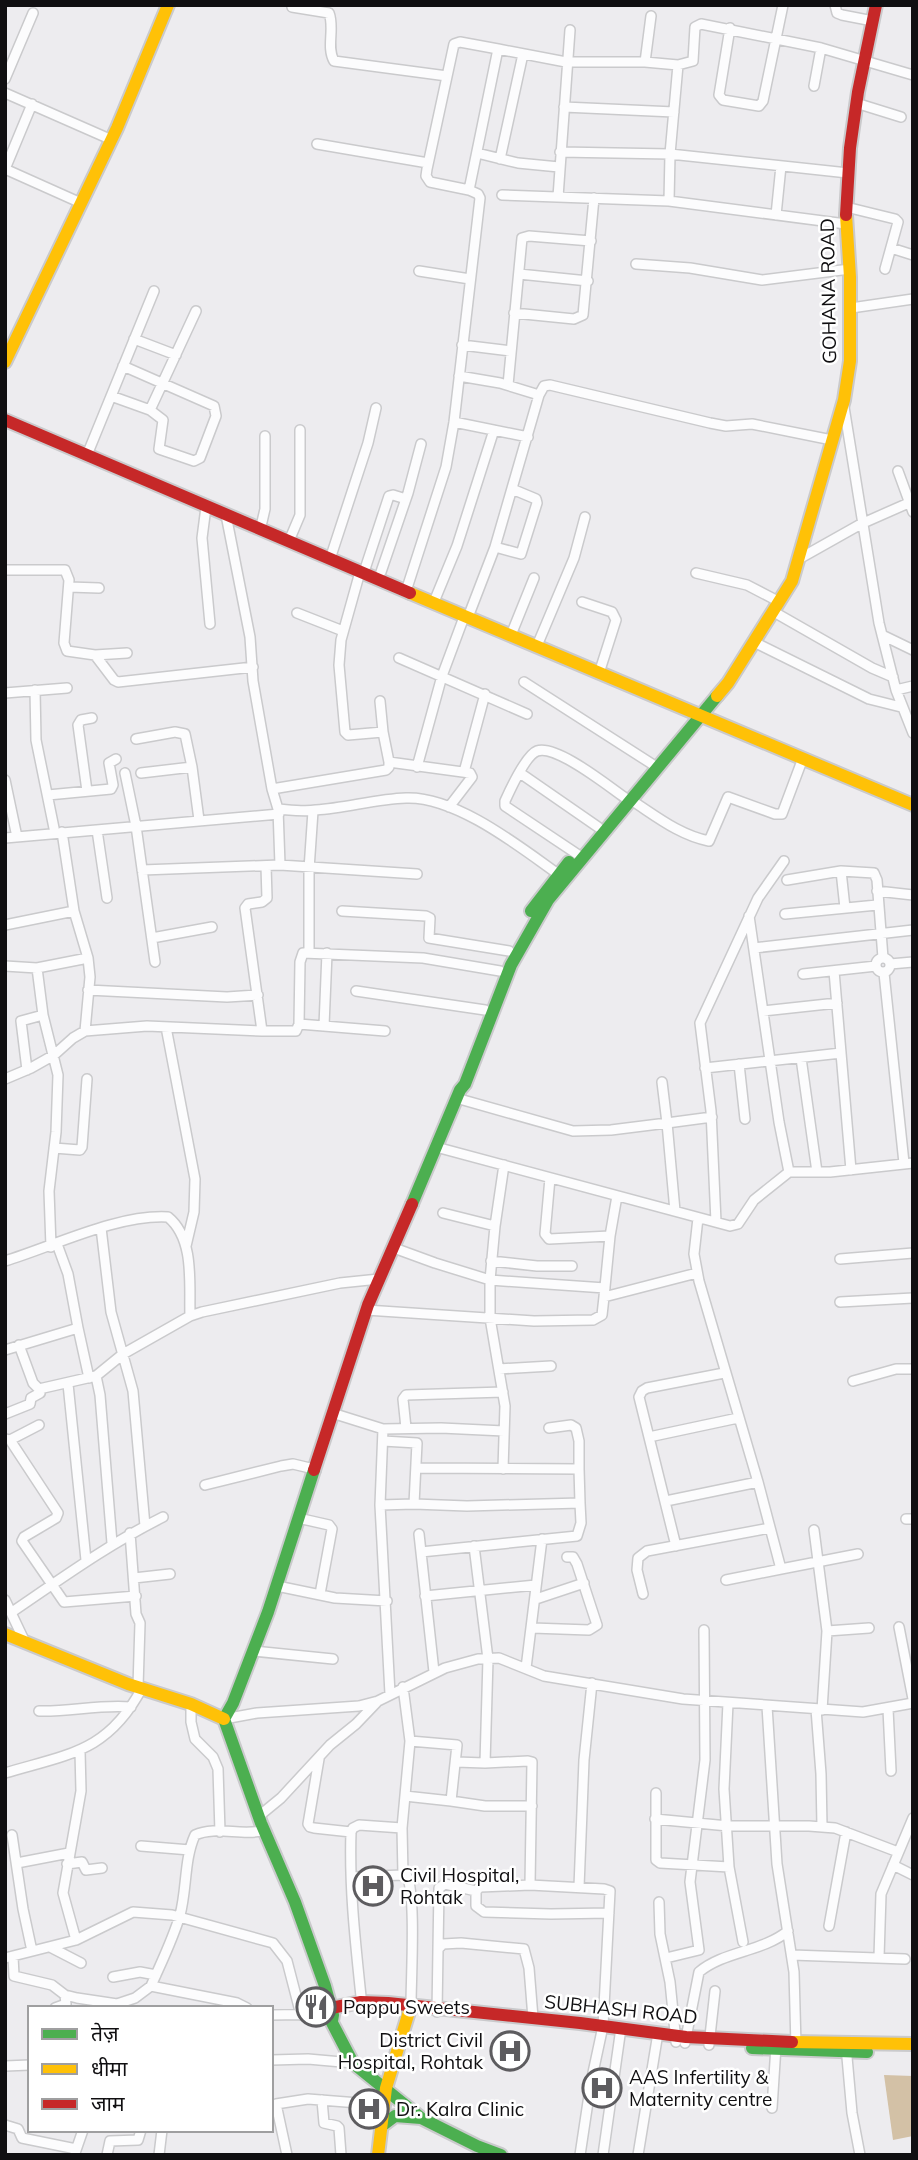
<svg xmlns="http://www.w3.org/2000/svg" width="918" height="2160" font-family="Mulish,'Noto Sans Devanagari',sans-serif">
<rect width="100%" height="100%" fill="#edecef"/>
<path fill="#d3c1a6" d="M884,2075l29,1v60l-20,4z"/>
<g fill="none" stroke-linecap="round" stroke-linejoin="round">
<g stroke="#cacacc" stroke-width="12">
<path id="street" d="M835,5l2,8 5,2 31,6
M292,7l37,6c6,15 -3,34 5,48l113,15
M730,28l-11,67 4,5 36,6 4,-5 20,-96
M645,62l6,-46
M5,79l28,-66
M814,86l7,-38
M5,93l107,47
M856,103l45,14
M564,107l110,5
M317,144l111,19
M560,152l110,2 178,19
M477,153l41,10 41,4
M500,159l23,-105
M5,169l76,34
M5,169l27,-65
M469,190l-39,-8 -4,-6 1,-7 27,-125 6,-2 38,7
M502,195l167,6 177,23
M558,197l12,-167
M669,201l1,-47 8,-89
M846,207l49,12 3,3 -13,47
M776,215l5,-49
M891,248l22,7
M636,264l54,4 72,12 88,-11
M419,271l51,8
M519,274l69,7
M851,308l62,-9
M514,313l60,6 9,-4 11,-117
M134,339l42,16
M462,345l49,6
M459,376l41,7 39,12
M508,385l14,-147 7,-2 62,5
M111,396l39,14 13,10 -4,29 35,12 6,-3 16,-42 -2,-10 -91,-40
M844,407l35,216 17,67 17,43
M150,410l46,-99
M454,422l74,15
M87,455l67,-164
M898,471l15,41
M206,507l-4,31 8,86
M226,515l24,122 3,44 19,108 6,20
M262,522l3,-13v-73
M289,541l11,-26v-85
M495,547l26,7 16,-51 -1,-4 -24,-10
M332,553l36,-110 8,-35
M797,560l64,-36 52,-23
M366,566l23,-70 4,-1 13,4
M5,570h60l4,10 -5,63 3,8 28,4 32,-2
M360,572l-19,68 -2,25 6,67 3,3 35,-3
M381,572l27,-79 13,-49
M696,573l51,12 27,14
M408,585l38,-118 8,-45 26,-224 -2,-4 -9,-4 29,-141 68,13h79l33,3 15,-4 2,-34 6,-3 120,24 92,27
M69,587l30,1
M436,597l21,-51 37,-116
M582,602l30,10 4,8 -15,47
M470,612l25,-65 44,-152 5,-9 6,-1 160,38 16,3 26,-2 80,16
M774,612l98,56 21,9
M297,613l46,18
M513,630l21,-52
M882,635l31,15
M539,641l35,-83 11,-41
M754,642l115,57 32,8
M95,655l19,25 4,2 135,-15
M399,658l128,56
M524,682l128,82
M35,690l1,50 19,93
M896,690l17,-4
M5,693l62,-5
M380,701l3,31 6,30
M136,739l39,-7 10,2 7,33 7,53
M417,767l25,-91 22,-59
M464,772l21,-78
M125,773l11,53 19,136
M141,773l51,-6
M520,773l78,54
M5,780l12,57
M272,789l114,-19 3,-3v-5l81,11 2,4 -23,30
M87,791l-9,-66 3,-5 11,-2
M48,795l63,-6 2,-4 -4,-22 7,-4
M631,800c25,16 48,35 78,41l19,-44 47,17h7l21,-56
M97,830l10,68
M62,832l12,79 14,47 2,19 -5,54
M5,838l274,-24
M583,858l-78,-52v-5c5,-11 21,-46 32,-50 19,-7 71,35 87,46
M280,865l-2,-56c13,1 26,3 38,1 30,-2 60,-11 90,-12 50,-2 114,49 152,76
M266,866l1,32 -5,4 -14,2 -3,4 17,123h34l3,-7 86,7
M142,870l138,-5 137,9
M841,871l4,37
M787,880l54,-9 33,2 3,7 6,78
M877,891l36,4
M342,911l84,5 4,2 -1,20 80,13
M785,914l92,-9
M749,916l30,206 10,50h41l83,-9
M5,925l69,-14
M152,938l60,-11
M754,948l159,-18
M309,953v-84l4,-58
M876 965a7 7 0 1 1 14 0a7 7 0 1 1-14 0Z
M890,964l23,-2
M5,966l32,2 51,-10
M37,968l6,47 15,60 -2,57 -7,59 2,56
M834,971l17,199
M884,973l20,190
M803,974l73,-8
M88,990l139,7 31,-2
M356,991l129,19
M763,1011l74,-8
M299,1024l1,-62 3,-9 120,5 77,13
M324,1026l3,-73
M166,1027l29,152 -1,33 -8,34
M801,1058l16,114
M739,1064l6,55
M705,1068l136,-15
M27,1070l-6,-49 22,-6
M5,1079l26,-11 23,-13 19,-17 12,-7 62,-5 115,5
M662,1082l5,41 45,-6
M456,1098l117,33 38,-1 56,-7 8,88
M436,1147l294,79 8,-2 16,-24 35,-28
M54,1148l26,2 2,-3 5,-68
M550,1178l-5,56 4,5 61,-3 7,-40
M443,1213l52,13
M698,1218l-4,36 5,27 59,201 23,87 77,-15
M716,1222l-5,-111 -11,-88 58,-125 26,-37
M101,1228l10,84 22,79 12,135
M610,1236l-6,61 93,-24
M57,1244l11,30 10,54
M394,1248l41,15 55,17 115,8
M840,1259l73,-6
M5,1261c49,-15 113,-47 163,-44 27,22 21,67 22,99
M491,1261l46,5h35
M840,1302l73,-4
M366,1310l168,11 59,-1 9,-5 2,-18
M19,1345l14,38 6,6
M5,1350l73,-22 11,50
M499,1369l52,-3
M96,1376l4,19 12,148
M853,1381l43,-12h17
M68,1384l18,176
M332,1413l51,16 58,-1 63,3
M5,1414l25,-10 1,-6 9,-5 -1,-4 57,-13 27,-22 67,-38 12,-4 138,-29 39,-4
M406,1428l-3,-29 3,-4 97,-3
M549,1428l22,-3 5,3 3,13v28
M383,1429l-3,76 10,189
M649,1437l89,-19
M6,1439l4,1 29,-15
M10,1440l48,73 -2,5 -32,19 -2,4 42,61 72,-6
M383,1441l34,2 -3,61
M503,1469l2,-63 -15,-88v-38l5,-54 9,-61
M205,1485l76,-19 12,-2 21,5
M666,1501l92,-19
M380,1505l34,-1 53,2 113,-3 -1,-34 -163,-1
M298,1518l31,7 3,4 -12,65
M906,1519h7
M814,1530l13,101 -5,79
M130,1533l6,81 4,9 -2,64
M419,1534l15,138
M474,1546l14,113 -3,104
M676,1546l-37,-149 3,-6 5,-3 77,-15
M421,1552l156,-16 4,-13 -1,-20
M134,1578l36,-4
M726,1580l55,-11
M277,1586l58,12 52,3
M643,1594l-6,-24 1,-12 9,-7 123,-23
M425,1596l111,-11
M536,1599l48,-16
M5,1600l19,40
M12,1612c50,-34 97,-68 151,-95
M899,1627l14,72
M532,1628l57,2 8,-5 -20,-61 -4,-7h-6
M827,1631l42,-3
M253,1651l80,8
M526,1668l16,-129
M403,1687l7,54 -8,87 1,47 4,1c9,19 4,103 4,129
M728,1703l-4,86 5,78 14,75
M191,1704v18l4,17 18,18 5,12 2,63
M767,1706l10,158 17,108 2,74
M816,1709l5,65 1,53
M888,1709l3,62
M39,1711c31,1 61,-7 92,-4
M224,1719l33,-6 102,-7 19,-5 67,-33 33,-9 21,-1 45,18 139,23 180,13 50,-9
M410,1741l47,4 -6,56 34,5h47
M319,1759l-11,65 2,3 4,1 37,4
M456,1762l29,1 43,-2 4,1 -2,123
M5,1773c64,-19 103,-21 137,-85
M656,1793v67l4,3 69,4
M405,1796l46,5
M259,1816l22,-18 49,-53 26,-21 22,-23
M655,1819l73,7h81l26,2 63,24
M12,1835l11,74 9,42
M141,1846l49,4
M17,1863l52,-10
M67,1864l15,-2 4,8 16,-2
M893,1865l20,10
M352,1877l51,-2
M579,1887l5,-127 8,-77
M476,1891v15l8,6 67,2 58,-1
M659,1902l1,32 10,48 6,60
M829,1926l17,-94
M76,1940l-13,-47 18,-102 -1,-40
M50,1947l31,16
M438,1949l1,-61 6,-4 31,7 4,-4 50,-2 74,4 6,2 -7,135 -12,56 -11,73
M792,1955l113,4
M13,1956l1,20 38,9 13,10 12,3 40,6 18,-6 16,-12 86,17 10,5
M879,1957l2,-63 32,-76
M5,1958l71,-18 57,-28 39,3 101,28 14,18 14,54
M666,1958l33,-8 -9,-68 15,-122 -1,-130
M113,1977l27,-5 16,3
M151,1986c10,-23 22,-47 29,-71 7,-26 4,-56 15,-80 21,-10 48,2 70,-5
M362,2006c-6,-58 -13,-116 -11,-174l2,-4 6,-3 43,3
M55,2008l11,-4 -1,-9
M437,2012l1,-63 5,-5 18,-1 63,6 5,19 4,50
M271,2015l56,-1
M685,2043l14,-71c25,-21 63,-20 89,-41
M709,2045l6,-54
M846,2046l6,67 8,42
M271,2060l37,-1 45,4
M5,2066l25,-1
M322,2100l2,23 13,3 2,2 2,27
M772,2108l4,-62
M5,2125l13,4 4,9 54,11
M75,2153l8,-23
M107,2155l3,-14 28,-1 3,-10
M159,2155l3,-25
M287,2155l-11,-51 32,-5 76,6
M603,2155l18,-127
M638,2155l20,-122"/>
</g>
<g stroke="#cacacc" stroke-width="16">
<path id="fast" d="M531,911l38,-49
M412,1204l48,-114 5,-6 46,-119 37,-65 169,-204
M314,1470l-46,142 -35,91 -9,16 37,104 34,79 30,84 8,29 -1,6
M328,2015l25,48 21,17 47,38 56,28 24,9
M752,2048l115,4
M383,2125l12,-9 26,2"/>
</g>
<g stroke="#cacacc" stroke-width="16">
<path id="slow" d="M5,362l112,-234 51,-123
M410,593l503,212
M717,696l11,-13 64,-102 52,-181 6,-39v-84l-4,-62
M5,1634l123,50 63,20 33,15
M792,2042l121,2
M378,2155l8,-67 25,-83"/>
</g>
<g stroke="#cacacc" stroke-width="16">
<path id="jam" d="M846,215l4,-67 8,-56 18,-87
M5,420l405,173
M314,1470l54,-165 44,-101
M326,2009l35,-7 27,1 192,20 106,14 106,5"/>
</g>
<use href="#street" stroke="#fcfcfd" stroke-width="9"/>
<use href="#fast" stroke="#4caf50" stroke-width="12"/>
<use href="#slow" stroke="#ffc107" stroke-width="12"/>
<use href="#jam" stroke="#c62828" stroke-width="12"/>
</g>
<defs>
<g id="hospital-ring" transform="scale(2.0125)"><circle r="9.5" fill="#fff" stroke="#5d5c5f" stroke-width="1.5"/><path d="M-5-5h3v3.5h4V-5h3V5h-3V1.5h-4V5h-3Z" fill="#5d5c5f"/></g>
<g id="restaurant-ring" transform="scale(2.0125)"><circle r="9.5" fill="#fff" stroke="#5d5c5f" stroke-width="1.5"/><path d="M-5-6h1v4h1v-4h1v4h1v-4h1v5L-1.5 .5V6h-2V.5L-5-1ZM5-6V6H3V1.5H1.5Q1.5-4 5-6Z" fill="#5d5c5f"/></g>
</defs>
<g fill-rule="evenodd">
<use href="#hospital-ring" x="373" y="1886"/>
<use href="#restaurant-ring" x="316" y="2007"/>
<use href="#hospital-ring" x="510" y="2051"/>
<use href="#hospital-ring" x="602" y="2088"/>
<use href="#hospital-ring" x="369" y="2109"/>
</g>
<g text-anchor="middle" stroke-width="5" stroke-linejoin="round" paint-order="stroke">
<g font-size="19" fill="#100f11" stroke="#fff">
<text transform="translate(828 291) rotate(-91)" y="7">GOHANA ROAD</text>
<text transform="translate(621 2009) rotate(6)" y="7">SUBHASH ROAD</text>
</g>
<g font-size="19" fill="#100f11" stroke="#fff" text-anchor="start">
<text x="400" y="1882">Civil Hospital,<tspan x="400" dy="22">Rohtak</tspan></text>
<text x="343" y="2014">Pappu Sweets</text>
<text x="483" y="2047" text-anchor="end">District Civil<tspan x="483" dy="22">Hospital, Rohtak</tspan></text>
<text x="629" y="2084">AAS Infertility &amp;<tspan x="629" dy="22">Maternity centre</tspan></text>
<text x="396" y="2116">Dr. Kalra Clinic</text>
</g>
</g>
<rect width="918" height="2160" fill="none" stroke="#100f11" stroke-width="14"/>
<rect x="28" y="2006" width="245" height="126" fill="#ffffff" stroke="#9f9fa0" stroke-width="2"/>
<rect x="42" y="2029" width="35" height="10" fill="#4caf50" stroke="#9f9fa0" stroke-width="2"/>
<text x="91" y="2041" font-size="21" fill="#100f11">तेज़</text>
<rect x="42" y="2064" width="35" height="10" fill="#ffc107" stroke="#9f9fa0" stroke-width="2"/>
<text x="91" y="2076" font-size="21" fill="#100f11">धीमा</text>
<rect x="42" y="2099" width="35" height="10" fill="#c62828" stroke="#9f9fa0" stroke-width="2"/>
<text x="91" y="2111" font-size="21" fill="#100f11">जाम</text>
</svg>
